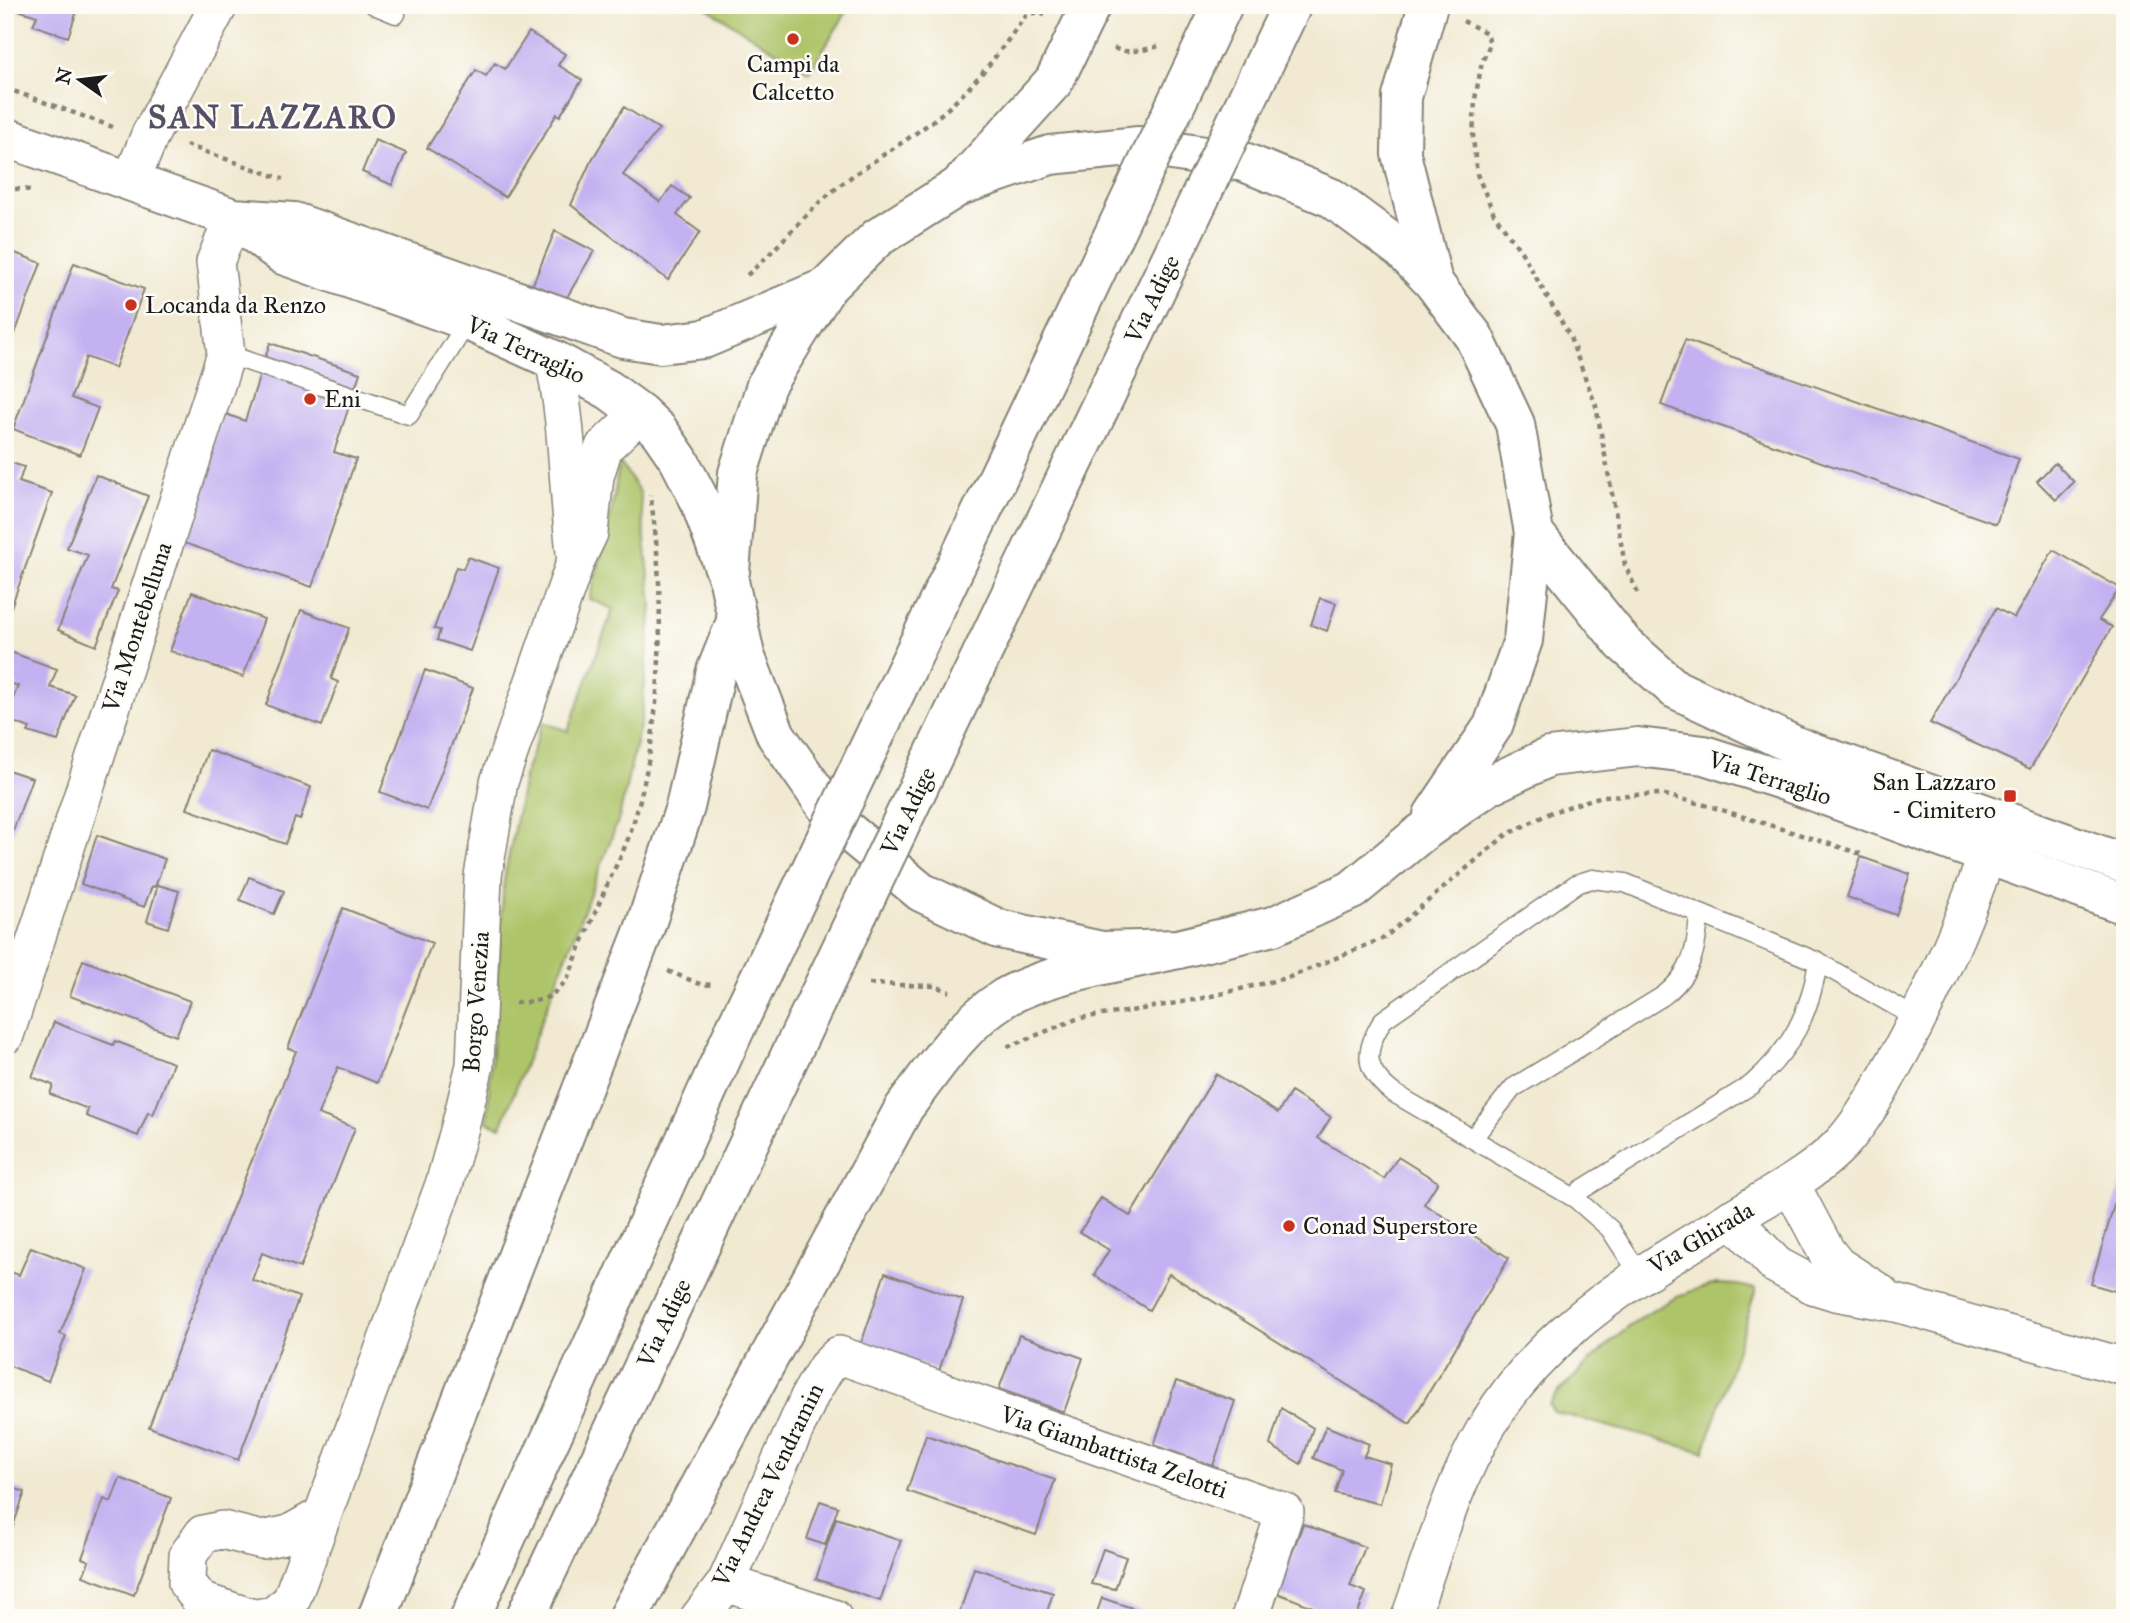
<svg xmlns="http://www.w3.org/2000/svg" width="2130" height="1623" font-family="'IM FELL Great Primer',serif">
<rect width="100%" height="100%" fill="#fdfcf7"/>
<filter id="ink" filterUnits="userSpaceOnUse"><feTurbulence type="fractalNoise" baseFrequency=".0143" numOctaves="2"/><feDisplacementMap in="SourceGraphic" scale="14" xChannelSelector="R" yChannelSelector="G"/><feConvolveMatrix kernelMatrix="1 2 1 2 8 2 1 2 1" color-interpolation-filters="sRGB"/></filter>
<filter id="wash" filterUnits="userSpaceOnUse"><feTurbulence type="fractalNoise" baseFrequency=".00686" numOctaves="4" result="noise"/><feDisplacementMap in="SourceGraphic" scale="28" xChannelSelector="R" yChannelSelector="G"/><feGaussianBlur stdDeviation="1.57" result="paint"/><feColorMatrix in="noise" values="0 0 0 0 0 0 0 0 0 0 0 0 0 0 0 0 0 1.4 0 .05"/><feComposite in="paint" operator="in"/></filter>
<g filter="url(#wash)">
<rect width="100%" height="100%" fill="#f1e9d1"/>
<path fill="#aec469" stroke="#657042" stroke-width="2" d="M702,5h149l-42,67z
M619,461l21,31 12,113 -11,116 -22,97 -118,309 -14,-5 17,-242 21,-107 18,-51 25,9 45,-122 -24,-10c14,-46 25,-90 30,-138z
M1717,1284l20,1 19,4 -52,163 -150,-40 -5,-7 8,-11c46,-46 94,-97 160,-110z"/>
<g id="blocks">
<path fill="#c3b1f1" d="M16,5h63l-11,32 -35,-12 4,-9 -22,-7z
M529,32l36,22 -7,11 24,15 -22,36 -3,-2 -52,83 -78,-49 49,-78 10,6 9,-13 10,6z
M624,107l35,22 -36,46 37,27 12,-16 18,12 -13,17 23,17 -32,48 -97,-75 19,-42z
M375,140l31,13 -14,32 -30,-13z
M555,231l39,20 -31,53 -33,-13z
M5,249l36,14 -35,95h-1z
M74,263l70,26 -29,79 -29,-11 -15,41 27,10 -18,47 -67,-26z
M1685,340l334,119 -23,65 -335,-119z
M270,343l90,30 -26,79 22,7 -44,128 -134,-46 45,-128 22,8z
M5,461l19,6 -5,15 33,11 -47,131z
M2055,463l19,19 -18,18 -19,-19z
M96,475l52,21 -37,93 7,2 -22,55 -38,-16 30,-75 -21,-7z
M2053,550l67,38 -21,32 13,7 -82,142 -100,-46 66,-115 18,10z
M468,557l31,11 -29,83 -33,-11 3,-10 -6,-1 22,-62 7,2z
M192,592l72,27 -21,58 -73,-26z
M1320,598l16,5 -9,28 -16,-6z
M301,610l48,18 -18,51 7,3 -16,44 -56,-21z
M5,650l52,19 -7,18 25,8 -17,46 -30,-9 2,-4 -25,-9 13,-33 -13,-5z
M425,670l48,18 -46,122 -47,-18z
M208,750l103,37 -11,33 -5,-2 -10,26 -98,-35z
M5,769l27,9 -19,53 -8,-3z
M97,835l68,24 -10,28 -3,-1 -8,21 -63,-23z
M1861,857l49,17 -14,41 -49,-18z
M249,877l35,14 -10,23 -34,-14z
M158,885l21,6 -11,37 -21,-7z
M343,908l89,35 -55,140 -39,-16 -20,47 37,14 -55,140 -38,-15 -10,27 47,17 -61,163 -89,-33 61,-163 86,-213 -8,-3z
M83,960l107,41 -14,35 -106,-40z
M54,1022l59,23 2,-4 58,22 -20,52 -5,-3 -10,24 -52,-20 2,-7 -38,-15 3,-9 -21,-8z
M1216,1074l62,39 13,-21 40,25 -13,21 66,41 14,-22 40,25 -14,22 85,54 -99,166 -241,-150 -20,36 -55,-35 15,-25 -29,-18 21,-34 29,18z
M2124,1171h1v123l-34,-10z
M31,1247l55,22 -26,65 6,2 -18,45 -43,-17v-94l14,5z
M885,1273l78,27 -24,71 -78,-27z
M1019,1335l64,23 -19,54 -65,-23z
M1176,1381l59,20 -22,65 -59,-21z
M1281,1408l32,20 -12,36 -31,-19z
M1326,1426l43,18 -5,12 27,8 -11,40 -45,-11 7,-23 -29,-12z
M926,1435l129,45 -19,55 -129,-44z
M120,1478l51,20 -37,97 -51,-19 6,-15 -7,-3 22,-59 7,3z
M5,1485l20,7 -19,54h-1z
M820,1501l18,6 -13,38 -18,-6z
M836,1518l65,22 -21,61 -64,-22z
M1303,1524l62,23 -15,39 16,6 -10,26h-15l-64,-25z
M1103,1549l23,8 -11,32 -24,-5z
M974,1568l79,25 -8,25h-87z
M1102,1598l51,17 -1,3h-57z"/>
</g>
</g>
<g filter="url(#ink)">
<use href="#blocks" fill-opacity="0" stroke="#868276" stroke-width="2"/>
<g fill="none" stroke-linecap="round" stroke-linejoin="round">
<g stroke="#868276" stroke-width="21">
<path id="lane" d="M374,5l22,9
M226,354l183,61 59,-94
M1473,1138l40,-50 150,-92c29,-22 34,-47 36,-82
M1576,1199l5,-9 170,-105c40,-35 59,-71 67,-123
M1640,1275l-30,-46 -34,-30 -184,-107c-29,-23 -28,-41 -9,-72l193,-136 16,-5 33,4 193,79 100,57"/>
</g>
<g stroke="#868276" stroke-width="40">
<path id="street" d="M131,181l19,-46 69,-130
M554,360c15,66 13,133 22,200l13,-27 6,-57 9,-29 36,-34
M5,1035l221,-681 -11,-92 18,-44
M1791,1185l35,66 11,14 43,28
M1732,1218l44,47 37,20 23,7 60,11 229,64
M726,1583l107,35
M253,1618l-52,-17 -14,-18 1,-28 15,-21 19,-4 40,10 27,-6 32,-18
M257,1618l17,-3 17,-14 153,-416 16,-58 15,-62 8,-189 16,-94 77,-222
M699,1618l27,-35 85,-190 15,-25 13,-13 446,157 -35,106
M1410,1618c23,-64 42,-133 77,-192 45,-76 115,-128 189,-173 24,-15 48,-30 72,-44 34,-20 68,-38 95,-67 23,-26 40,-59 57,-89 34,-64 64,-130 87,-199"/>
</g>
<g stroke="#868276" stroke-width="42">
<path id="primary" d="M5,137l228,81 61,4 329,116 38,6 43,-5 123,-52
M233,218l50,37 185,66 86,39 55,30 31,23 19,18 20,29 19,37 31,84 16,74 31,80 61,87 84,70 78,37 103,22 76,-2 95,-23 79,-36 68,-56 68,-48 61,-29 89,-10 66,8 78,25 343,125
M1534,533l89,110 52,46 123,58 327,117
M730,572l8,-99 28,-88 61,-98 50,-49 82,-52 91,-31 89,-9 105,16 88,36 70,52 31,32 41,55 41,87 19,109 -11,107 -30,86 -60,89"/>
</g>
<g stroke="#868276" stroke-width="42">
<path id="highway" d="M1428,5l-26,92 -1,57 32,128
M959,186l95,-105 37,-76
M377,1618l267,-688 41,-123 31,-136 21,-52
M470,1618l265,-589
M525,1618l265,-562
M628,1618l276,-510c29,-39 58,-84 100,-110 45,-26 123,-37 174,-49"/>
</g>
<path stroke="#868276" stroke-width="4.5" stroke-dasharray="5 5" stroke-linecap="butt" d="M1330,8l12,-3
M1463,21l24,12 3,11 -8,18 -7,37 -2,39 4,36 17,40 28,39 47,82 27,71 29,159 14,31
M1114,48c14,7 32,1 46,-2
M5,88l108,39
M186,145l97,34
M5,188l25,2
M747,275c33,-28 58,-63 92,-89 31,-24 65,-43 96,-67 37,-29 65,-67 91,-104l13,-3 6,2
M668,971l32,13 13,1
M869,984l66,2 15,6
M515,1003c27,-2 36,-3 53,-25 12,-32 26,-62 39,-93 7,-16 16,-32 22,-49 34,-95 38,-242 21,-341
M1008,1044l2,2 69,-28 46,-6 74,-13 91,-22 94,-39 122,-103 46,-23 50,-16 59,-2 48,12 156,49"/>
<use href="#lane" stroke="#fff" stroke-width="18"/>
<use href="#street" stroke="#fff" stroke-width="37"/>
<use href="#primary" stroke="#fff" stroke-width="38"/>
<use href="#highway" stroke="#fff" stroke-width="38"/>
<g stroke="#868276" stroke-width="42" stroke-linecap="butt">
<path id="highway-bridge" d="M735,1029l488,-1024
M790,1056l502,-1051"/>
</g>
<use href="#highway-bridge" stroke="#fff" stroke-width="38"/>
</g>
</g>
<g fill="#c8321e" stroke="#fdfcf7" stroke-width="2.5">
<circle cx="793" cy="39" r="7"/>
<circle cx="131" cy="305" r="7"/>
<circle cx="310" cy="399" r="7"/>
<rect x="2003" y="789" width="14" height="14" rx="3.5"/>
<circle cx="1289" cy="1226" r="7"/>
</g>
<g text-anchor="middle" stroke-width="5" stroke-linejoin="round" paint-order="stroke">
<g font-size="24" fill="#1c1c1c" stroke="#fdfcf7" text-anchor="start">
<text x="793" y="72" text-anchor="middle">Campi da<tspan x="793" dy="28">Calcetto</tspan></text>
<text x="145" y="313">Locanda da Renzo</text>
<text x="324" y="407">Eni</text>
<text x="1996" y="790" text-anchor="end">San Lazzaro<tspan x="1996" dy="28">- Cimitero</tspan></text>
<text x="1303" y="1234">Conad Superstore</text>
</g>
<g font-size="24" fill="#1c1c1c" stroke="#fdfcf7">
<text transform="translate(1152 299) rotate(-64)" y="8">Via Adige</text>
<text transform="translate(526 350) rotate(25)" y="8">Via Terraglio</text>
<text transform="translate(137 627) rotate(-72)" y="8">Via Montebelluna</text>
<text transform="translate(1770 778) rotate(18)" y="8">Via Terraglio</text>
<text transform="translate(908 811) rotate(-64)" y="8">Via Adige</text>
<text transform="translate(476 1002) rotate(-86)" y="8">Borgo Venezia</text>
<text transform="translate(1701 1238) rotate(-31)" y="8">Via Ghirada</text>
<text transform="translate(664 1323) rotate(-65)" y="8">Via Adige</text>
<text transform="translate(1114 1452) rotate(19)" y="8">Via Giambattista Zelotti</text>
<text transform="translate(768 1485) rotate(-64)" y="8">Via Andrea Vendramin</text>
</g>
<g font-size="32" font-weight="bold" letter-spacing="2" fill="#565067" stroke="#fdfcf7">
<text x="273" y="128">SAN LAZZARO</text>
</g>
</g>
<rect width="2130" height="1623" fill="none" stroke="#fdfcf7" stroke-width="28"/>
<g transform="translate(80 80) rotate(284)" stroke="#fdfcf7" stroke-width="5" paint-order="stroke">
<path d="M0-5L12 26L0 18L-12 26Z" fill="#1c1c1c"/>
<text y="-10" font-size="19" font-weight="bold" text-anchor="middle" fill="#1c1c1c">N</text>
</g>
</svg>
